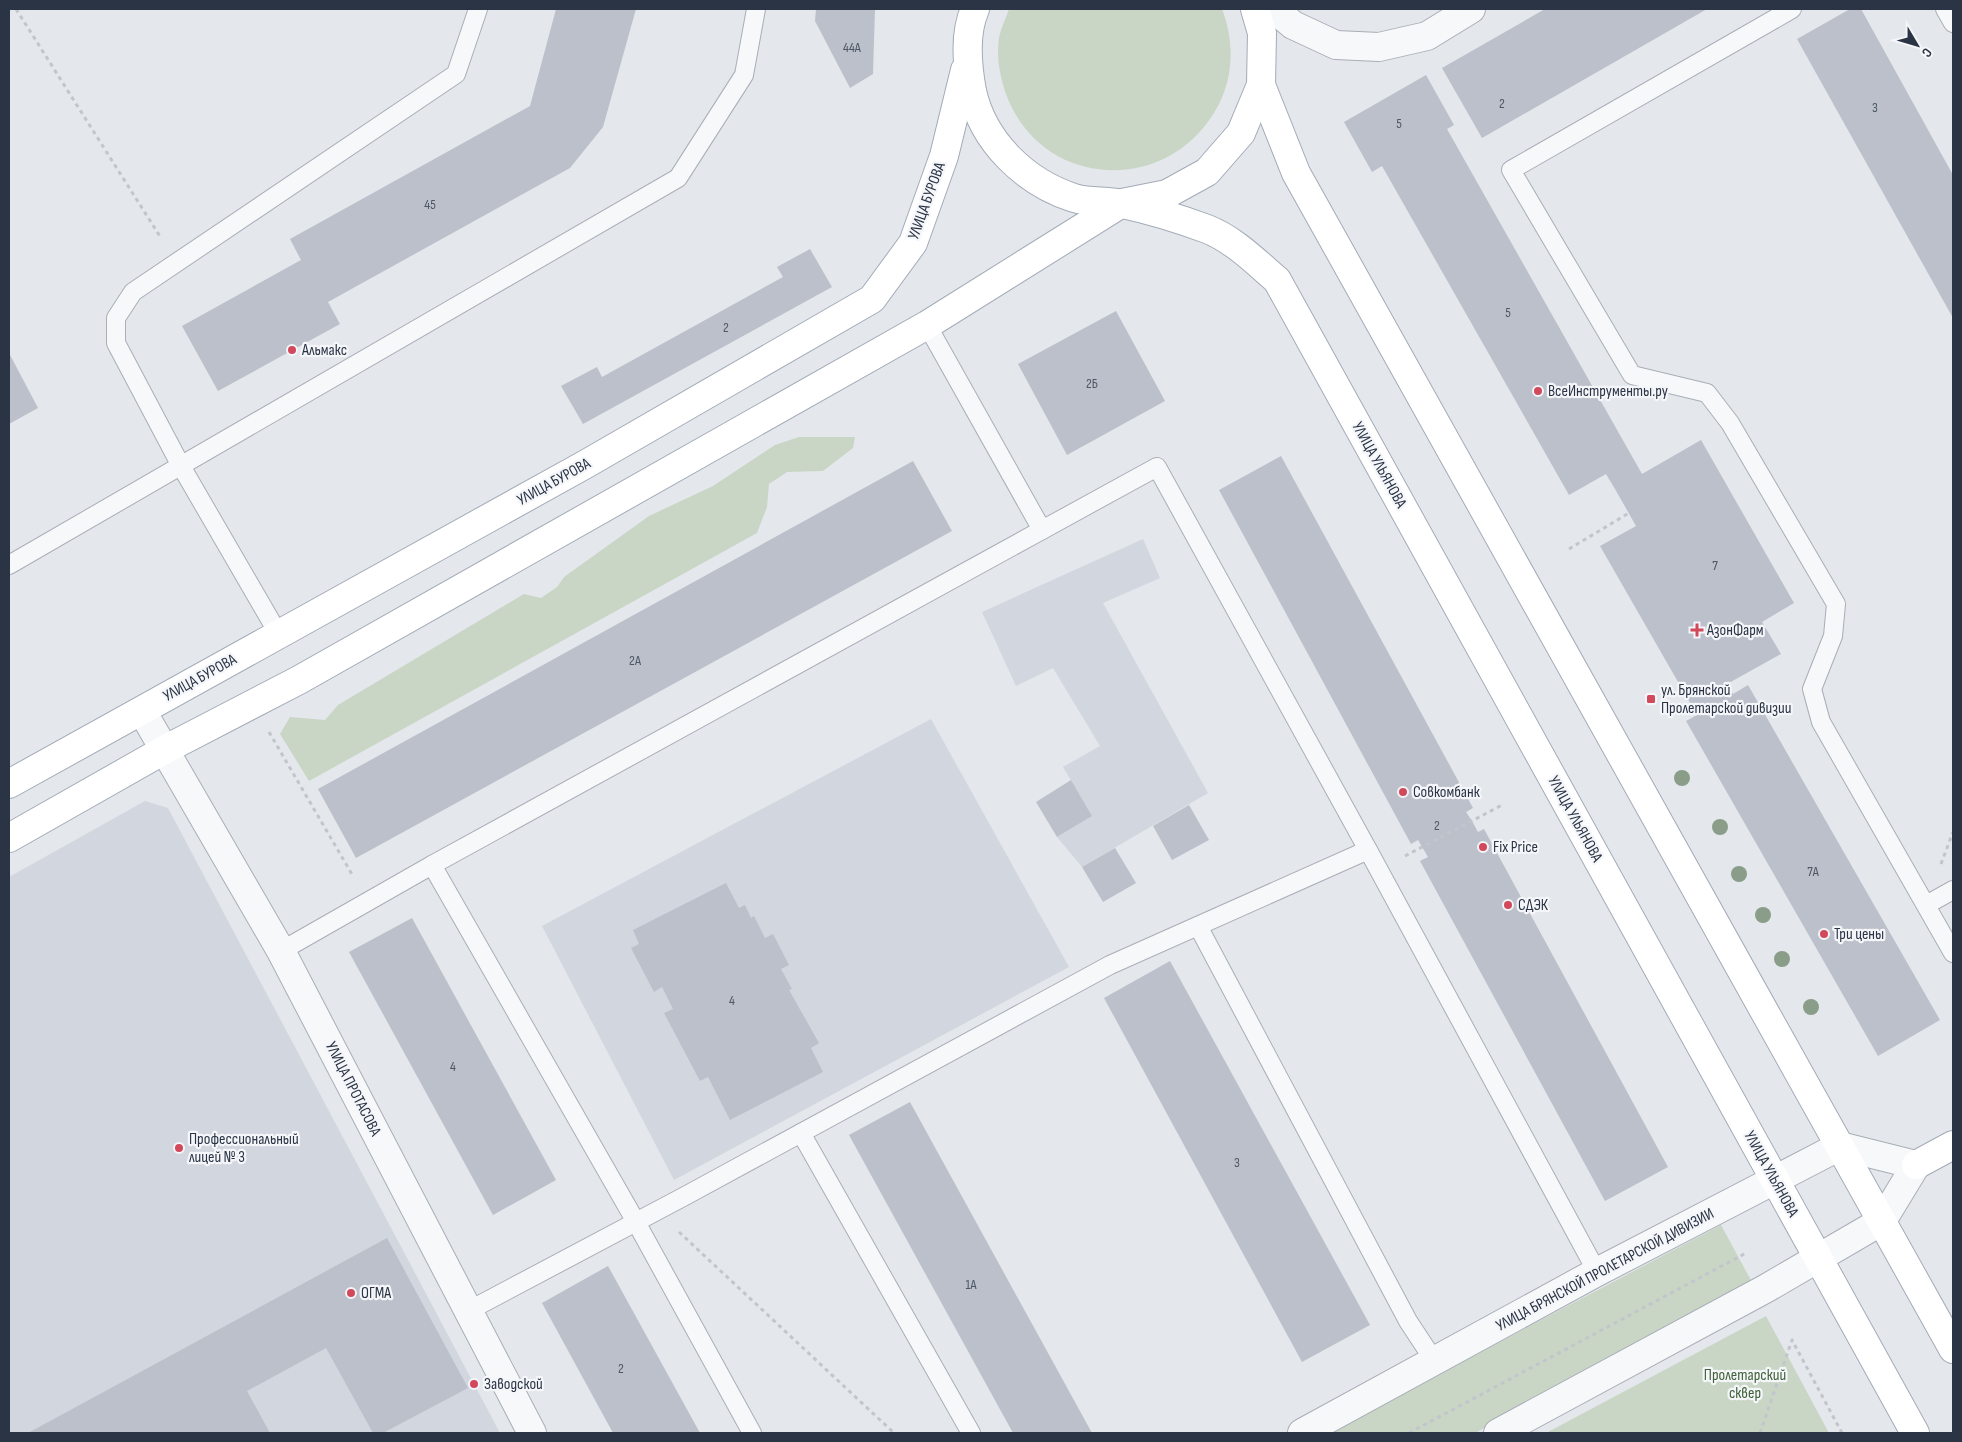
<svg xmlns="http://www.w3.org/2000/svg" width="1962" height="1442" font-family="'Sofia Sans Condensed',sans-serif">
	<rect width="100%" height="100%" fill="#e4e7ec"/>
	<!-- built -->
	<g fill="#d2d6de">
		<path d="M1143 539 1160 578 1103 603 1208 793 1082 867 1057 837 1092 816 1063 767 1100 746 1053 668 1016 686 982 612Z"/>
		<path d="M931 719 1069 967 674 1180 542 926Z"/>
		<path d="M145 801 168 808 500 1433H9V877Z"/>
	</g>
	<!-- green -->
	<g fill="#c9d6c5">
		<path d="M1009 9H1222C1234 40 1234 74 1219 104 1172 196 1042 192 1006 94 1000 77 996 56 999 38 1001 28 1006 18 1009 9Z"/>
		<path d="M799 437H855L853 448 823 471 787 472 769 484 767 507 757 533 309 781 280 734 290 717 325 720 338 705 524 594 541 598 557 587 564 577 649 516 713 486 775 445Z"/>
		<path d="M1721 1225 1753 1284 1475 1433H1327Z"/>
		<path d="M1766 1316 1829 1433H1546Z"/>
	</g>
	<!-- building -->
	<g fill="#bbc0ca">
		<path d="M556 9H636L603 127 570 168 328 302 340 324 218 391 182 326 301 260 290 239 530 106Z"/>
		<path d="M816 9H875L873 74 850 88 815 21Z"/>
		<path d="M1545 9H1707L1482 138 1442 68Z"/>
		<path d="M1850 9H1861L1953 175V318L1797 39Z"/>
		<path d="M1426 75 1454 125 1447 129 1642 474 1701 440 1794 603 1762 622 1781 654 1727 684 1733 694 1748 685 1940 1020 1878 1056 1686 721 1697 715 1600 546 1636 526 1615 489 1606 474 1569 495 1382 166 1372 172 1344 122Z"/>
		<path d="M810 249 832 287 583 424 561 386 597 367 602 377 783 277 777 267Z"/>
		<path d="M1116 311 1165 401 1067 455 1018 364Z"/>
		<path d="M9 353 38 408 9 424Z"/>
		<path d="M1281 456 1473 808 1466 812 1472 821 1478 832 1484 829 1668 1167 1605 1201 1420 861 1428 857 1418 840 1411 844 1219 490Z"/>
		<path d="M913 461 952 531 356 858 318 789Z"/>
		<path d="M1071 780 1092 816 1057 837 1036 802Z"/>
		<path d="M1189 805 1209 840 1172 860 1153 826Z"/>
		<path d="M1115 848 1136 883 1103 902 1082 867Z"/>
		<path d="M726 883 739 908 745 905 751 918 754 916 765 938 773 934 789 965 781 969 792 989 789 990 819 1043 811 1048 823 1072 730 1120 708 1077 700 1081 664 1013 673 1009 662 987 654 992 631 948 639 944 633 930Z"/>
		<path d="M412 918 556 1180 493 1215 349 952Z"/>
		<path d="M1170 961 1370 1325 1302 1362 1104 998Z"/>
		<path d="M910 1102 1092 1433H1013L849 1135Z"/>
		<path d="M387 1238 468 1388 383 1433H373L326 1348 247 1391 270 1433H28Z"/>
		<path d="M608 1266 700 1433H613L542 1303Z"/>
	</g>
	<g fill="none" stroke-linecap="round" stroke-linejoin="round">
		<defs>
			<g id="service">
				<path d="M1792 9 1511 170 1632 375 1707 393 1730 423 1836 604 1833 636 1812 689 1821 722 1953 953"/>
				<path d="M1945 9 1953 23"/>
				<path d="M927 325 1042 530 1157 467 1368 850"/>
				<path d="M9 565 678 178 744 75 756 9"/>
				<path d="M279 635 181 466 116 343V318L133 292 456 74 478 9"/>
				<path d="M432 865 1042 530"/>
				<path d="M1926 905 1953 890"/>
				<path d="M1198 926 1408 1321 1435 1362"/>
				<path d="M281 951 432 865 636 1222 752 1433"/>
				<path d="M801 1133 971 1433"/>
				<path d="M468 1311 685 1196 1110 965 1368 850 1597 1272"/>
			</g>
			<g id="minor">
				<path d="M142 711 281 951 532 1433"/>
				<path d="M1302 1433 1597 1272 1840 1146 1916 1165 1882 1221 1765 1289 1498 1433"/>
			</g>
			<path id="tertiary" d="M1274 9 1293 25 1336 45 1379 47 1427 36 1471 9"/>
			<g id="primary">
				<path d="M975 9C964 34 967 64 972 91 983 142 1025 182 1074 198 1090 203 1108 200 1123 204 1151 210 1180 219 1207 229 1233 239 1256 262 1277 280L1915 1433"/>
				<path d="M1261 85 1296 173 1953 1349"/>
				<path d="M9 784 586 464 872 299 913 243 944 156 965 70"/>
				<path d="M9 838 166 749 299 680 927 325 1122 203 1167 194 1207 172 1241 133 1261 85 1262 33 1255 9"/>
				<path d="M1916 1165 1953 1145"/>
			</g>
		</defs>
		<!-- service casing -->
		<use href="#service" stroke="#a9aeb7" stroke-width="20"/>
		<!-- minor casing -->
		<use href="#minor" stroke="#a9aeb7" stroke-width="30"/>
		<!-- tertiary casing -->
		<use href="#tertiary" stroke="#a9aeb7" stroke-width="30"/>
		<!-- primary casing -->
		<use href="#primary" stroke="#a3abb8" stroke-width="30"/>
		<!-- path -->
		<g stroke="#c2c5cb" stroke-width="3" stroke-dasharray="4 4" stroke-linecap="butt">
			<path d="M16 9 161 238"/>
			<path d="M1569 549 1629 513"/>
			<path d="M269 732 353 876"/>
			<path d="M1405 856 1504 804"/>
			<path d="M1941 864 1953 832"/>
			<path d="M679 1232 894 1433"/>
			<path d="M1409 1433 1746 1253"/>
			<path d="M1760 1433 1792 1340 1842 1433"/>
		</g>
		<!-- service -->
		<use href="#service" stroke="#f7f8fa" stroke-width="18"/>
		<!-- minor -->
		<use href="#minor" stroke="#f7f8fa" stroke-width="28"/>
		<!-- tertiary -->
		<use href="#tertiary" stroke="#f7f8fa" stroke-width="28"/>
		<!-- primary -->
		<use href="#primary" stroke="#fff" stroke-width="28"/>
	</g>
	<!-- trees -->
	<g fill="#899d89">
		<circle cx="1682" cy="778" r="8"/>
		<circle cx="1720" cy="827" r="8"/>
		<circle cx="1739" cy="874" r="8"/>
		<circle cx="1763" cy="915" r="8"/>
		<circle cx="1782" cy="959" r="8"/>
		<circle cx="1811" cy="1007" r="8"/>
	</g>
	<!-- markers -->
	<g fill="#d1495b" stroke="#f4f6f9" stroke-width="2">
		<circle cx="292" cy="350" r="5"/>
		<circle cx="1538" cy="391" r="5"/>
		<path d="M1694.5 622.5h5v5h5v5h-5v5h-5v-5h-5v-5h5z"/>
		<rect x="1646" y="694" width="10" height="10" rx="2.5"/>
		<circle cx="1403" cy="792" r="5"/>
		<circle cx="1483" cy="847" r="5"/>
		<circle cx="1508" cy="905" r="5"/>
		<circle cx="1824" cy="934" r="5"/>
		<circle cx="179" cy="1148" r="5"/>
		<circle cx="351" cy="1293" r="5"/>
		<circle cx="474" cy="1384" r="5"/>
	</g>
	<g text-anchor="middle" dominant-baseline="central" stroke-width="4.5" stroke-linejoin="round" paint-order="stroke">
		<!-- number labels -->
		<g font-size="14" fill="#4f5766">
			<text x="852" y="47">44А</text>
			<text x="1502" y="103">2</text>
			<text x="1875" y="107">3</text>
			<text x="1399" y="123">5</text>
			<text x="430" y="204">45</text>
			<text x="1508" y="312">5</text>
			<text x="726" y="327">2</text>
			<text x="1092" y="383">2Б</text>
			<text x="1715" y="565">7</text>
			<text x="635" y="660">2А</text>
			<text x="1437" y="825">2</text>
			<text x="1813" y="871">7А</text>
			<text x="732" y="1000">4</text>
			<text x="453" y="1066">4</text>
			<text x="1237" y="1162">3</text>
			<text x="971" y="1284">1А</text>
			<text x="621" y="1368">2</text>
		</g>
		<!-- street labels -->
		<g font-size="16" fill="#2b3445" stroke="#f4f6f9">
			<text transform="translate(927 201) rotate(-70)">УЛИЦА БУРОВА</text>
			<text transform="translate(1379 465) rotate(61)">УЛИЦА УЛЬЯНОВА</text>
			<text transform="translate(554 482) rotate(-29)">УЛИЦА БУРОВА</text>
			<text transform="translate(200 678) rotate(-29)">УЛИЦА БУРОВА</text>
			<text transform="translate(1575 819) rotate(61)">УЛИЦА УЛЬЯНОВА</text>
			<text transform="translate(353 1089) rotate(63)">УЛИЦА ПРОТАСОВА</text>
			<text transform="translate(1771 1174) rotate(61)">УЛИЦА УЛЬЯНОВА</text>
			<text transform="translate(1605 1270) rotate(-28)">УЛИЦА БРЯНСКОЙ ПРОЛЕТАРСКОЙ ДИВИЗИИ</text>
		</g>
		<!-- poi labels -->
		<g font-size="16" fill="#2b3445" stroke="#f4f6f9" text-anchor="start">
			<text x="302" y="350">Альмакс</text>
			<text x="1548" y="391">ВсеИнструменты.ру</text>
			<text x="1707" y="630">АзонФарм</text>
			<text x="1661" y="690">ул. Брянской<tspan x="1661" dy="18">Пролетарской дивизии</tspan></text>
			<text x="1413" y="792">Совкомбанк</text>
			<text x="1493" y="847">Fix Price</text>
			<text x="1518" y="905">СДЭК</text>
			<text x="1834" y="934">Три цены</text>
			<text x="189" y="1139">Профессиональный<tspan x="189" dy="18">лицей № 3</tspan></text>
			<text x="361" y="1293">ОГМА</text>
			<text x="484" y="1384">Заводской</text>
		</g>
		<!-- park labels -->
		<g font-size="16" fill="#3f6138" stroke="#f4f6f9">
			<text x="1745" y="1375">Пролетарский<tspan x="1745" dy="18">сквер</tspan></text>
		</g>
	</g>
	<!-- border -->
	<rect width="1962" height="1442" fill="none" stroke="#2b3445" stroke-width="20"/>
	<!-- north arrow -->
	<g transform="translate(1917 45) rotate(128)" stroke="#f4f6f9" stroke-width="4" paint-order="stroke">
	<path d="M0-4L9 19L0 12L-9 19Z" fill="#2b3445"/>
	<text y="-8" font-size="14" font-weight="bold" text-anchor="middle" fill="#2b3445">С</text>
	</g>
</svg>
